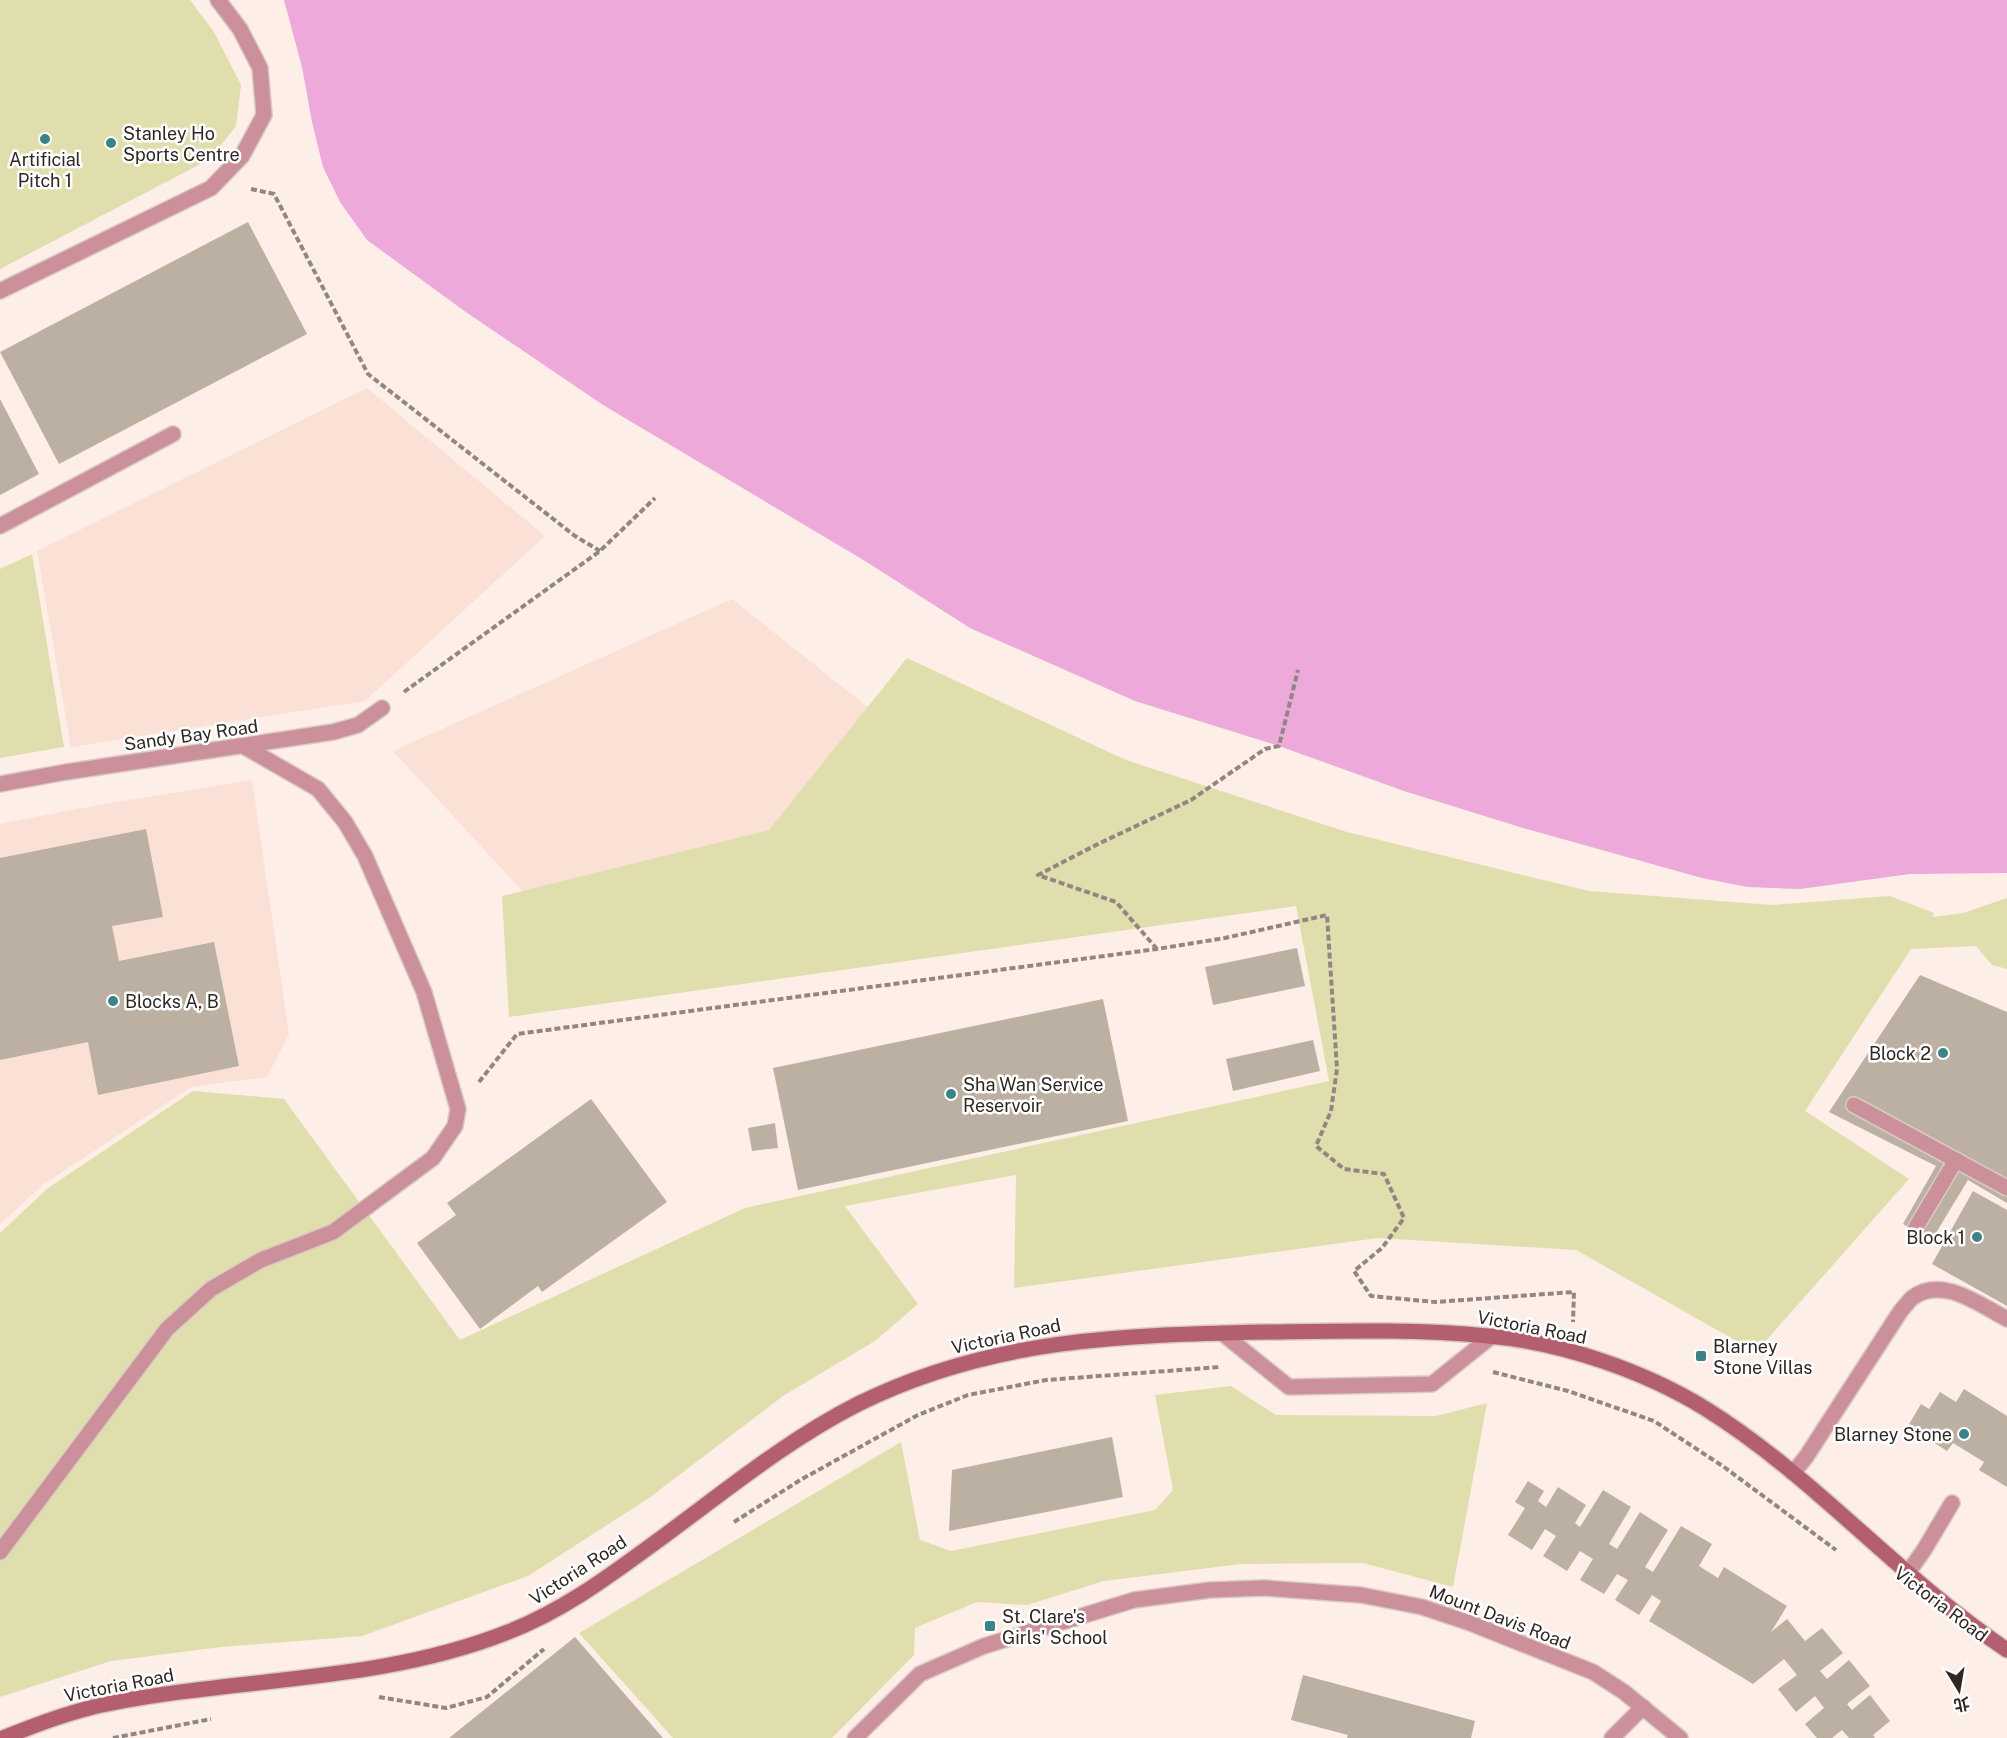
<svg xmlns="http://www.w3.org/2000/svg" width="2007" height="1738" font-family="'Public Sans','Noto Sans TC',sans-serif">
	<rect width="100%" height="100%" fill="#feeee8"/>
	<!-- built -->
	<g fill="#fbe0d6">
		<path d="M367 388 545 536 365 701 71 747 37 551Z"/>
		<path d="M732 599 928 755 564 936 393 751Z"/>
		<path d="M252 780 289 1034 267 1077 191 1087 44 1184 0 1224V824L98 805Z"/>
	</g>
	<!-- green -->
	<g fill="#e1dead">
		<path d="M0 0H190L214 32 241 85 236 126 210 159 0 269Z"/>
		<path d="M32 554 64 747 0 758V569Z"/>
		<path d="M907 658 1126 760 1347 832 1589 891 1772 905 1890 896 1934 913 1932 917 1963 913 2007 898V969L1992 965 1976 946 1911 949 1805 1111 1909 1179 1756 1352 1576 1250 1378 1238 1014 1288 1016 1175 845 1206 918 1304 875 1341 783 1396 649 1498 528 1576 362 1636 221 1647 111 1661 0 1697V1233L48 1188 193 1091 284 1099 460 1340 745 1208 1329 1081 1296 906 509 1017 502 896 769 830Z"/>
		<path d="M1231 1386 1276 1415 1436 1416 1487 1403 1453 1587 1363 1563 1241 1564 1104 1581 1027 1605 977 1602 915 1628 914 1655 832 1738H673L579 1633 901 1442 920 1540 951 1551 1155 1510 1173 1490 1155 1395Z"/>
	</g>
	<!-- water -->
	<path fill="#eca9da" d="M284 0H2007V873L1910 874 1800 889 1747 887 1702 878 1523 828 1404 791 1279 746 1135 701 970 628 865 561 603 405 463 310 367 240 340 202 323 167 312 122 302 67Z"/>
	<!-- building -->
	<g fill="#bbb0a2">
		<path d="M248 222 307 334 59 464 0 352Z"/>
		<path d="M0 399 39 474 0 495Z"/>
		<path d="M146 829 163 917 112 926 119 961 214 942 239 1066 98 1095 88 1042 0 1060V858Z"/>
		<path d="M1297 948 1305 986 1213 1005 1205 967Z"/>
		<path d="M1920 975 2007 1012V1203L1968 1180 1931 1241 1903 1224 1936 1166 1829 1112Z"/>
		<path d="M1103 999 1128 1121 798 1190 773 1068Z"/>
		<path d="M1313 1040 1320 1071 1233 1091 1226 1059Z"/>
		<path d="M591 1099 667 1202 542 1292 538 1286 480 1329 417 1243 456 1215 447 1203Z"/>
		<path d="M775 1123 778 1148 752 1151 748 1128Z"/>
		<path d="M1973 1191 2007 1210V1306L1932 1264Z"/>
		<path d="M1964 1389 2007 1416V1487L1979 1470 1984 1462 1953 1443 1947 1451 1908 1426 1921 1404 1929 1409 1940 1392 1956 1402Z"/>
		<path d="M1112 1437 1123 1497 949 1531 952 1470Z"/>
		<path d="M1528 1481 1544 1491 1538 1501 1546 1507 1558 1487 1586 1505 1575 1523 1580 1527 1603 1490 1631 1507 1609 1544 1617 1549 1640 1512 1668 1530 1645 1567 1653 1572 1681 1526 1712 1544 1699 1566 1718 1578 1724 1567 1787 1606 1771 1632 1787 1619 1805 1641 1822 1628 1843 1653 1820 1671 1827 1679 1849 1660 1870 1686 1847 1704 1852 1710 1870 1695 1890 1721 1873 1735 1875 1738H1849L1842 1730 1832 1738H1817L1805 1724 1824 1708 1815 1696 1796 1712 1778 1689 1797 1675 1784 1659 1753 1684 1649 1621 1661 1601 1652 1595 1639 1615 1615 1600 1628 1580 1617 1574 1604 1594 1580 1580 1593 1559 1580 1551 1567 1571 1543 1556 1556 1536 1545 1529 1532 1550 1508 1535 1525 1508 1515 1502Z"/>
		<path d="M575 1637 663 1738H449Z"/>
		<path d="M1303 1675 1475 1721 1471 1738H1347L1348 1735 1291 1720Z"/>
	</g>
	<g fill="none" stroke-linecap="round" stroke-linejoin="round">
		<defs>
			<g id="service">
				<path d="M0 291 211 188 242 156 264 115 260 68 240 29 218 0"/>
				<path d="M0 526 173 434"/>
				<path d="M1854 1105 2007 1188"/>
				<path d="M1916 1227 1956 1160"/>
				<path d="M1793 1473 1806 1457 1900 1312C1904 1307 1908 1302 1912 1298 1942 1275 1980 1305 2007 1319"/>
				<path d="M0 1552 167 1329 211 1289 261 1260 333 1232 433 1158 455 1126 458 1109 424 992 365 856 345 822 318 789 245 747"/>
				<path d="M1907 1574 1924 1550 1952 1503"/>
				<path d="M1612 1738 1643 1707"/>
			</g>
			<g id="minor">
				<path d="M0 784 66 772 333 732 358 725 382 708"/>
				<path d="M1222 1333 1289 1387 1432 1384 1492 1336"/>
			</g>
			<path id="tertiary" d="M855 1738 920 1674 984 1646 1134 1600 1210 1590 1264 1588 1361 1595 1422 1607 1470 1623 1593 1672 1624 1692 1680 1738"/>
			<path id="secondary" d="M3 1738C37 1724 71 1711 107 1704 240 1677 380 1683 508 1632 560 1612 604 1580 649 1547 717 1498 783 1442 858 1404 991 1338 1123 1335 1267 1332 1340 1331 1415 1329 1488 1336 1560 1342 1645 1371 1706 1409 1815 1477 1899 1578 2007 1650"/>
		</defs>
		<!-- service casing -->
		<use href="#service" stroke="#d9cac5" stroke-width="18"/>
		<!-- minor casing -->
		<use href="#minor" stroke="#d9cac5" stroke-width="18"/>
		<!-- tertiary casing -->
		<use href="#tertiary" stroke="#d9cac5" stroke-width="18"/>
		<!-- secondary casing -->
		<use href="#secondary" stroke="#d9cac5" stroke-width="18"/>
		<!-- path -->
		<g stroke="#928682" stroke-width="4" stroke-dasharray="6 3" stroke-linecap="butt">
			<path d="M251 189 274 194 368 374 575 536 600 551"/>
			<path d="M404 692 600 551 655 498"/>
			<path d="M1157 949 1116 902 1038 875 1098 844 1191 800 1265 749 1279 746 1298 670"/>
			<path d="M479 1082 517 1034 1157 949 1225 938 1327 915 1337 1069 1331 1111 1316 1146 1344 1169 1384 1174 1404 1218 1382 1248 1354 1271 1371 1296 1435 1302 1574 1292 1573 1322"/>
			<path d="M1493 1372 1568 1391 1654 1421 1724 1467 1836 1550"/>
			<path d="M734 1522 802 1479 918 1415 968 1395 1046 1380 1220 1367"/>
			<path d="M379 1697 446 1708 487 1697 544 1649"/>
			<path d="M113 1738 211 1719"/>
		</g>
		<!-- service -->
		<use href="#service" stroke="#cb909a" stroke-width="15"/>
		<!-- minor -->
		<use href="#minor" stroke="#cb909a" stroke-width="15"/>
		<!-- tertiary -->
		<use href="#tertiary" stroke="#cb909a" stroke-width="15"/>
		<!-- secondary -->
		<use href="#secondary" stroke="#b35f70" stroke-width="15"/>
	</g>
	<!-- markers -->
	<g fill="#3b8387" stroke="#fff" stroke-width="2">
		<circle cx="45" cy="139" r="6"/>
		<circle cx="111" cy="143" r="6"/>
		<circle cx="113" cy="1001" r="6"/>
		<circle cx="1943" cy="1053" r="6"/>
		<circle cx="951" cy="1094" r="6"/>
		<circle cx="1977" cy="1237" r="6"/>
		<rect x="1695" y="1350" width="12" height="12" rx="3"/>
		<circle cx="1964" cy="1434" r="6"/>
		<rect x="984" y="1620" width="12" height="12" rx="3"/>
	</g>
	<g text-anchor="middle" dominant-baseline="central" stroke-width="5" stroke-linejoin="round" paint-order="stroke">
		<!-- poi labels -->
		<g font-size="18" fill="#2e2724" stroke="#fff" text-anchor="start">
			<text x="123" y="133">Stanley Ho<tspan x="123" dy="21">Sports Centre</tspan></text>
			<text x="45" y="159" text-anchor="middle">Artificial<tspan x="45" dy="21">Pitch 1</tspan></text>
			<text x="125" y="1001">Blocks A, B</text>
			<text x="1931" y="1053" text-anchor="end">Block 2</text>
			<text x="963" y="1084">Sha Wan Service<tspan x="963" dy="21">Reservoir</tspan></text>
			<text x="1965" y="1237" text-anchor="end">Block 1</text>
			<text x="1713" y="1346">Blarney<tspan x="1713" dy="21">Stone Villas</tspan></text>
			<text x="1952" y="1434" text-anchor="end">Blarney Stone</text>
			<text x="1002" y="1616">St. Clare's<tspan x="1002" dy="21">Girls' School</tspan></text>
		</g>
		<!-- street labels -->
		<g font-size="18" fill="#2e2724" stroke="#fff">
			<text transform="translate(191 735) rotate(-8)">Sandy Bay Road</text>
			<text transform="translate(1532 1327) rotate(11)">Victoria Road</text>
			<text transform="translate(1006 1336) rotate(-12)">Victoria Road</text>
			<text transform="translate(578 1570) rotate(-33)">Victoria Road</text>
			<text transform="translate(1941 1604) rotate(37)">Victoria Road</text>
			<text transform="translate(1500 1617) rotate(21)">Mount Davis Road</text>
			<text transform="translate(119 1685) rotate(-11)">Victoria Road</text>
		</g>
	</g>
	<!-- north arrow -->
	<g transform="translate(1959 1690) rotate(169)" stroke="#ffffff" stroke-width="4.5" paint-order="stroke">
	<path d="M0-4.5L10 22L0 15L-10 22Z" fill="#2e2724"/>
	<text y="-9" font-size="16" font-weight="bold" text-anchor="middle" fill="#2e2724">北</text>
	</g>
</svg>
